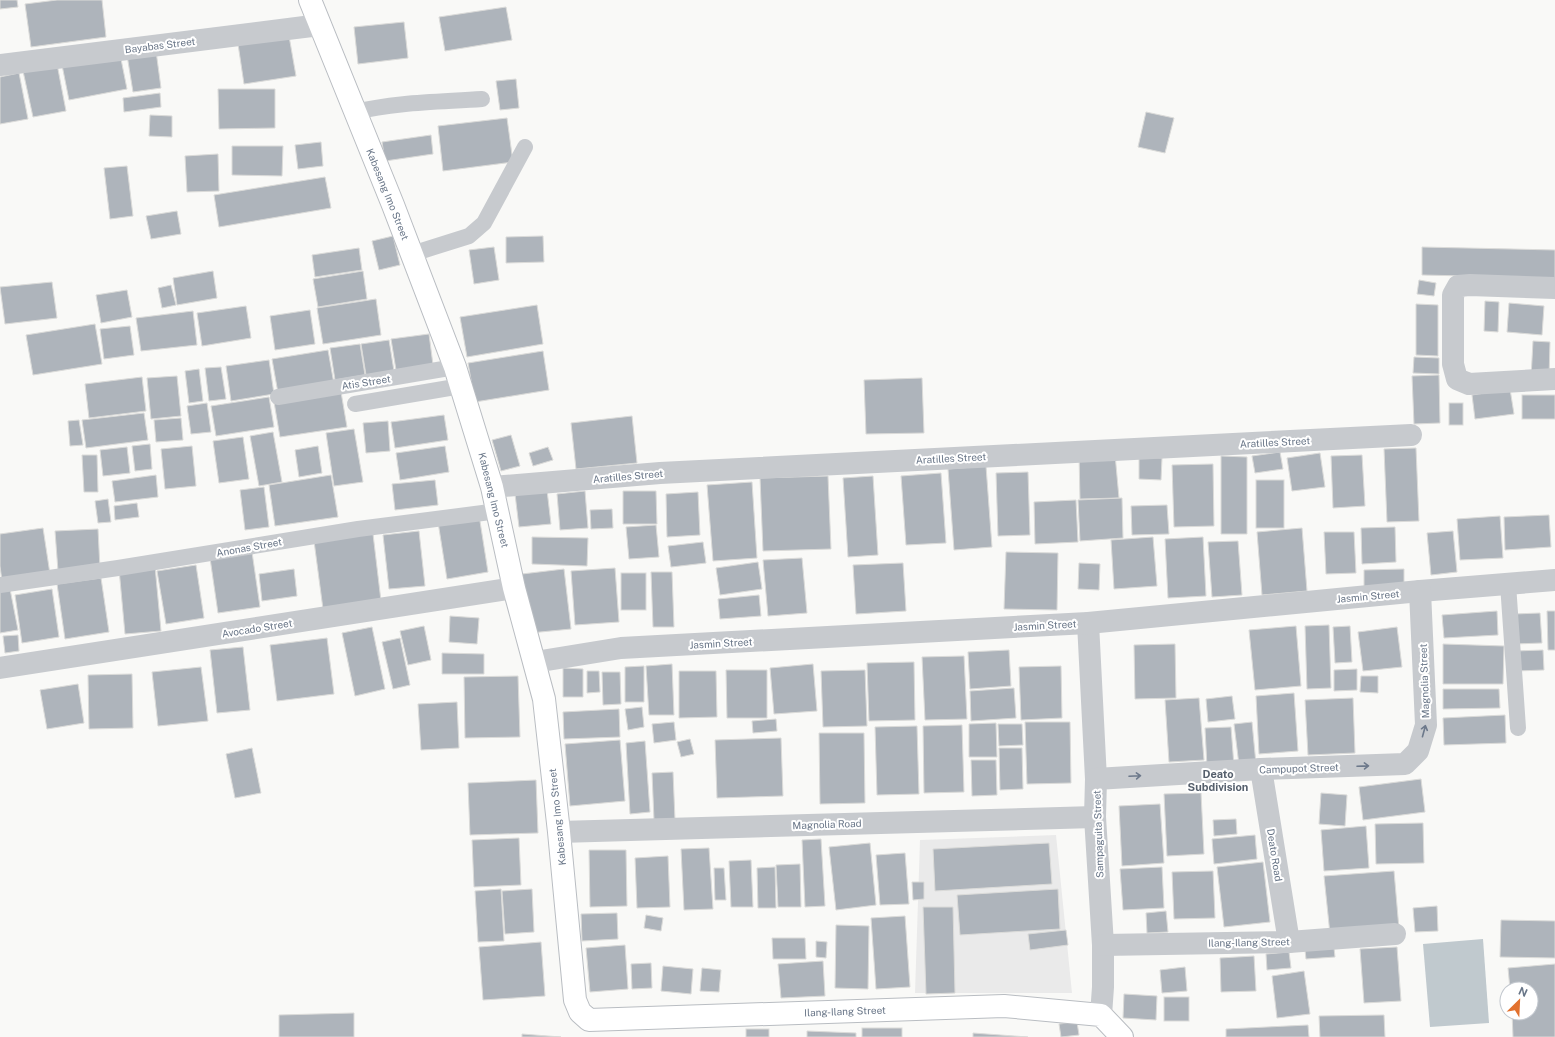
<svg xmlns="http://www.w3.org/2000/svg" width="1555" height="1037" font-family="'Public Sans',sans-serif">
	<rect width="100%" height="100%" fill="#f9f9f7"/>
	<!-- built -->
	<path fill="#eaeaea" d="M1056 835 1072 993H915L920 840Z"/>
	<!-- water -->
	<path fill="#c0c9ce" d="M1483 939 1489 1023 1430 1027 1423 944Z"/>
	<!-- building -->
	<g fill="#aeb4bb" stroke="#dbdbd9">
		<path d="M0 0H17L18 7 0 9Z"/>
		<path d="M57 0H102L106 37 31 47 25 4Z"/>
		<path d="M506 7 512 40 445 51 439 17Z"/>
		<path d="M404 22 408 58 358 64 354 27Z"/>
		<path d="M289 36 296 76 244 84 238 44Z"/>
		<path d="M156 51 161 88 133 92 127 55Z"/>
		<path d="M120 54 127 89 69 100 62 65Z"/>
		<path d="M57 64 66 111 33 117 23 71Z"/>
		<path d="M19 73 28 119 0 124V77Z"/>
		<path d="M516 79 519 108 500 110 496 81Z"/>
		<path d="M218 89H275V128L219 129Z"/>
		<path d="M160 93 161 107 124 112 123 98Z"/>
		<path d="M1146 112 1174 118 1165 153 1138 147Z"/>
		<path d="M150 115 172 116V137L149 136Z"/>
		<path d="M507 118 513 162 443 171 438 126Z"/>
		<path d="M431 135 433 154 385 161 382 142Z"/>
		<path d="M321 142 323 166 298 169 295 145Z"/>
		<path d="M232 146H283L282 176 232 175Z"/>
		<path d="M218 154 219 191 187 192 185 156Z"/>
		<path d="M127 166 133 216 110 219 104 168Z"/>
		<path d="M325 177 331 208 219 227 214 195Z"/>
		<path d="M177 211 181 234 151 239 146 216Z"/>
		<path d="M393 236 400 265 379 270 372 241Z"/>
		<path d="M543 236 544 262 506 263V237Z"/>
		<path d="M494 247 499 280 474 284 469 250Z"/>
		<path d="M1422 247 1555 250V278L1422 275Z"/>
		<path d="M359 248 362 270 315 277 312 255Z"/>
		<path d="M213 271 217 298 177 305 173 278Z"/>
		<path d="M363 271 367 299 318 307 313 279Z"/>
		<path d="M1419 280 1436 283 1434 296 1417 294Z"/>
		<path d="M52 282 57 318 5 324 0 287Z"/>
		<path d="M171 285 176 305 162 308 158 288Z"/>
		<path d="M127 290 132 317 101 323 96 295Z"/>
		<path d="M376 299 381 335 323 344 317 308Z"/>
		<path d="M1485 301 1499 302 1498 332 1484 331Z"/>
		<path d="M1509 303 1544 306 1542 335 1507 332Z"/>
		<path d="M1416 304 1438 305V356L1416 355Z"/>
		<path d="M537 305 543 344 467 357 460 317Z"/>
		<path d="M246 306 251 338 202 346 197 313Z"/>
		<path d="M310 310 315 344 275 350 270 316Z"/>
		<path d="M193 311 197 345 141 351 136 318Z"/>
		<path d="M95 324 102 364 33 375 26 335Z"/>
		<path d="M130 326 134 355 104 359 100 329Z"/>
		<path d="M429 334 433 365 396 370 391 339Z"/>
		<path d="M389 340 394 371 366 375 361 344Z"/>
		<path d="M1533 341 1550 342 1549 378H1531Z"/>
		<path d="M360 344 365 375 335 380 330 348Z"/>
		<path d="M328 350 334 384 278 393 272 359Z"/>
		<path d="M543 351 549 390 475 402 468 363Z"/>
		<path d="M1414 357 1439 358V374L1413 373Z"/>
		<path d="M269 360 274 394 231 401 226 366Z"/>
		<path d="M221 367 226 399 209 401 205 368Z"/>
		<path d="M199 369 203 401 189 403 185 371Z"/>
		<path d="M1439 375 1440 423 1414 424 1412 376Z"/>
		<path d="M177 376 181 416 151 419 147 378Z"/>
		<path d="M142 377 146 411 89 418 85 384Z"/>
		<path d="M922 378 924 433 866 434 864 380Z"/>
		<path d="M1510 389 1514 414 1475 419 1472 395Z"/>
		<path d="M341 392 347 427 280 437 274 402Z"/>
		<rect x="1522" y="395" width="33" height="24"/>
		<path d="M269 397 274 427 216 436 211 406Z"/>
		<path d="M207 403 211 432 191 434 187 406Z"/>
		<rect x="1449" y="403" width="14" height="22"/>
		<path d="M144 413 148 440 86 448 82 420Z"/>
		<path d="M444 415 448 440 395 448 391 422Z"/>
		<path d="M632 416 637 463 576 469 571 423Z"/>
		<path d="M181 418 183 440 156 442 154 420Z"/>
		<path d="M79 420 83 445 70 446 68 421Z"/>
		<path d="M388 421 390 451 366 453 363 423Z"/>
		<path d="M354 429 363 482 334 486 326 433Z"/>
		<path d="M273 432 282 482 259 486 250 436Z"/>
		<path d="M511 435 520 466 501 471 492 440Z"/>
		<path d="M243 437 249 479 219 483 213 441Z"/>
		<path d="M150 444 152 469 135 471 132 446Z"/>
		<path d="M192 446 196 486 165 489 161 449Z"/>
		<path d="M318 446 322 473 299 477 295 450Z"/>
		<path d="M445 446 449 472 400 480 396 453Z"/>
		<path d="M127 447 130 473 103 476 100 450Z"/>
		<path d="M548 447 553 460 533 466 529 453Z"/>
		<path d="M1416 448 1419 521 1387 522 1384 449Z"/>
		<path d="M1280 452 1283 469 1255 473 1252 456Z"/>
		<path d="M1320 453 1325 487 1292 491 1287 458Z"/>
		<path d="M1079 454H1115L1119 498 1080 499Z"/>
		<path d="M82 455H97L98 492H84Z"/>
		<path d="M1362 455 1365 506 1333 508 1331 456Z"/>
		<path d="M1221 456 1247 457V534H1221Z"/>
		<path d="M1139 457 1162 458 1161 480 1139 479Z"/>
		<path d="M1213 464 1214 526 1174 527 1172 465Z"/>
		<path d="M986 466 992 547 954 550 948 469Z"/>
		<path d="M1028 472 1030 535 998 536 996 473Z"/>
		<path d="M941 473 946 543 906 545 901 476Z"/>
		<path d="M156 475 158 497 115 502 112 481Z"/>
		<path d="M331 475 338 517 275 526 269 485Z"/>
		<path d="M828 476 831 549 763 551 760 478Z"/>
		<path d="M873 476 878 555 848 557 843 478Z"/>
		<path d="M435 480 438 505 395 510 392 484Z"/>
		<rect x="1256" y="480" width="28" height="48"/>
		<path d="M752 482 757 558 713 561 707 485Z"/>
		<path d="M264 487 269 527 245 530 240 490Z"/>
		<path d="M547 490 551 524 519 527 515 494Z"/>
		<path d="M585 491 588 528 560 530 557 494Z"/>
		<path d="M623 491H656L657 524H623Z"/>
		<path d="M698 492 700 535 667 537 666 494Z"/>
		<path d="M1122 498 1123 538 1080 541 1078 500Z"/>
		<path d="M108 499 111 522 98 523 95 501Z"/>
		<path d="M1076 500 1078 542 1035 544 1034 502Z"/>
		<path d="M137 503 139 517 115 520 114 506Z"/>
		<path d="M1167 505 1169 534 1132 535 1131 506Z"/>
		<path d="M612 509 613 528 591 529 590 510Z"/>
		<path d="M479 515 488 572 447 579 438 522Z"/>
		<path d="M1549 515 1551 547 1505 550 1504 517Z"/>
		<path d="M1500 516 1503 558 1460 560 1457 519Z"/>
		<path d="M656 525 659 557 629 559 626 527Z"/>
		<path d="M1395 527 1396 562 1362 564 1361 528Z"/>
		<path d="M43 528 50 574 2 581 0 566V534Z"/>
		<path d="M1302 528 1307 591 1262 595 1257 532Z"/>
		<path d="M98 529 100 569 58 571 55 531Z"/>
		<path d="M419 531 425 586 389 589 383 535Z"/>
		<path d="M1453 531 1457 572 1431 575 1427 533Z"/>
		<path d="M1324 532H1354L1356 573 1326 574Z"/>
		<path d="M373 534 381 601 323 609 314 541Z"/>
		<path d="M532 537 588 538 587 566 532 564Z"/>
		<path d="M1153 537 1157 586 1114 589 1111 540Z"/>
		<path d="M1203 537 1206 596 1168 598 1165 539Z"/>
		<path d="M1238 541 1242 595 1212 597 1208 542Z"/>
		<path d="M703 542 706 563 671 567 668 546Z"/>
		<path d="M252 552 260 607 218 613 210 558Z"/>
		<path d="M1006 552 1058 553 1057 610 1004 609Z"/>
		<path d="M802 558 807 613 768 616 763 560Z"/>
		<path d="M758 562 762 589 720 595 716 568Z"/>
		<path d="M903 563 906 611 856 614 853 565Z"/>
		<path d="M1079 563 1100 564 1099 590 1078 589Z"/>
		<path d="M196 565 204 618 166 624 157 571Z"/>
		<path d="M155 566 161 631 125 634 119 569Z"/>
		<path d="M615 568 619 622 575 625 571 571Z"/>
		<path d="M294 569 297 596 262 601 259 574Z"/>
		<path d="M564 569 571 629 530 633 522 574Z"/>
		<path d="M1404 569V587L1364 588V570Z"/>
		<path d="M651 572H672L674 627H653Z"/>
		<rect x="621" y="573" width="25" height="37"/>
		<path d="M101 578 109 632 65 639 57 584Z"/>
		<path d="M10 589 18 630 0 633V591Z"/>
		<path d="M52 589 59 637 22 643 15 595Z"/>
		<path d="M759 595 761 616 720 619 718 599Z"/>
		<path d="M1497 611 1498 635 1444 638 1442 615Z"/>
		<path d="M1547 611H1555V650H1548Z"/>
		<path d="M1540 613 1542 643 1515 644 1514 614Z"/>
		<path d="M450 616 479 618 477 644 449 642Z"/>
		<path d="M1329 625 1331 688 1307 689 1305 626Z"/>
		<path d="M424 626 431 660 408 665 400 631Z"/>
		<path d="M1296 626 1301 686 1255 690 1249 630Z"/>
		<path d="M1350 626 1352 662 1335 663 1333 627Z"/>
		<path d="M372 627 385 689 355 696 342 633Z"/>
		<path d="M1397 627 1402 667 1363 671 1358 632Z"/>
		<path d="M18 635 19 651 5 653 3 636Z"/>
		<path d="M327 638 334 694 277 701 270 645Z"/>
		<path d="M400 638 410 685 393 689 382 642Z"/>
		<path d="M1175 644 1176 698 1135 699 1134 645Z"/>
		<path d="M1443 644 1504 646 1503 684H1443Z"/>
		<path d="M243 647 250 710 217 713 210 650Z"/>
		<path d="M1009 650 1011 686 970 689 968 652Z"/>
		<path d="M1543 650 1544 670 1516 671 1515 651Z"/>
		<path d="M442 653 484 654V674H442Z"/>
		<path d="M964 656 967 719 925 720 922 657Z"/>
		<path d="M914 662 915 720 869 721 867 663Z"/>
		<path d="M672 664 674 715H649L646 666Z"/>
		<path d="M813 664 817 711 774 714 770 668Z"/>
		<path d="M644 666V702H625V667Z"/>
		<path d="M1061 666 1062 718 1021 720 1019 667Z"/>
		<path d="M201 667 208 721 158 726 152 672Z"/>
		<path d="M563 668 583 669V697H563Z"/>
		<path d="M1357 669V690L1334 691V670Z"/>
		<path d="M726 670H767V718H727Z"/>
		<path d="M865 670 867 726 823 727 821 671Z"/>
		<path d="M587 671H599L600 692 587 693Z"/>
		<path d="M679 671H716L717 717 679 718Z"/>
		<path d="M602 672H620L621 704 603 705Z"/>
		<path d="M132 674 133 728 89 729 88 675Z"/>
		<path d="M518 676 520 737 465 738 464 677Z"/>
		<path d="M1361 676H1378V693L1360 692Z"/>
		<path d="M78 684 84 723 47 729 40 690Z"/>
		<path d="M1014 688 1016 718 971 721 970 691Z"/>
		<path d="M1443 689H1499L1500 708 1443 709Z"/>
		<path d="M1294 693 1298 751 1259 754 1256 696Z"/>
		<path d="M1232 696 1235 719 1208 722 1206 699Z"/>
		<path d="M1199 698 1204 760 1169 762 1165 700Z"/>
		<path d="M1353 698 1355 753 1308 755 1305 700Z"/>
		<path d="M457 702 459 748 421 750 418 704Z"/>
		<path d="M642 707 644 727 628 730 625 709Z"/>
		<path d="M619 709 620 737 564 739 563 712Z"/>
		<path d="M1505 715 1506 743 1444 745 1443 718Z"/>
		<path d="M776 719 777 731 753 733 752 721Z"/>
		<path d="M674 722 676 740 654 743 652 724Z"/>
		<path d="M1025 722H1070L1071 783 1027 784Z"/>
		<path d="M1252 722 1256 764 1239 765 1234 724Z"/>
		<path d="M996 723 997 757H969V724Z"/>
		<path d="M998 724H1022L1023 745 999 746Z"/>
		<path d="M962 725 964 792 924 793 923 726Z"/>
		<path d="M917 726 919 794 877 795 875 727Z"/>
		<path d="M1231 727 1234 766 1207 767 1205 728Z"/>
		<path d="M819 733H864L865 803 820 804Z"/>
		<path d="M781 738 783 796 717 798 715 740Z"/>
		<path d="M690 739 694 754 681 757 677 742Z"/>
		<path d="M620 740 625 801 570 806 565 744Z"/>
		<path d="M645 741 650 812 630 814 626 743Z"/>
		<path d="M252 748 261 793 235 798 226 754Z"/>
		<path d="M999 748H1022L1023 789 1000 790Z"/>
		<path d="M971 760H996L997 795 972 796Z"/>
		<path d="M673 772 675 820H654L652 773Z"/>
		<path d="M1421 779 1425 812 1363 820 1359 787Z"/>
		<path d="M536 780 538 833 470 835 468 783Z"/>
		<path d="M1201 793 1204 854 1167 856 1164 794Z"/>
		<path d="M1321 793 1347 795 1345 826 1319 824Z"/>
		<path d="M1160 804 1164 863 1122 866 1119 806Z"/>
		<path d="M1236 819 1237 834 1214 836 1213 820Z"/>
		<path d="M1423 823 1424 863 1376 864 1375 824Z"/>
		<path d="M1366 826 1369 868 1324 871 1321 830Z"/>
		<path d="M1255 835 1257 859 1214 864 1212 839Z"/>
		<path d="M519 838 521 885 474 887 472 840Z"/>
		<path d="M821 839 825 906 805 907 802 840Z"/>
		<path d="M870 843 876 905 836 910 829 847Z"/>
		<path d="M1049 843 1052 884 935 891 933 849Z"/>
		<path d="M709 848 713 909 684 910 681 849Z"/>
		<path d="M589 850H626L627 906 590 907Z"/>
		<path d="M905 853 909 904 880 905 876 855Z"/>
		<path d="M668 856 670 907 637 908 635 858Z"/>
		<path d="M751 860 753 907H731L729 861Z"/>
		<path d="M1263 862 1270 922 1224 927 1217 867Z"/>
		<path d="M800 864 801 907H778L776 865Z"/>
		<path d="M775 867 776 908H758L757 868Z"/>
		<path d="M1162 867 1164 908 1123 910 1120 869Z"/>
		<path d="M714 868H724L726 900H715Z"/>
		<path d="M1213 871 1215 918 1174 919 1172 872Z"/>
		<path d="M1394 871 1399 929 1330 934 1324 876Z"/>
		<path d="M912 882H924V899L913 900Z"/>
		<path d="M501 889 504 941 478 942 475 891Z"/>
		<path d="M532 889 534 932 505 934 502 891Z"/>
		<path d="M1058 889 1060 929 960 935 957 895Z"/>
		<path d="M1437 906 1438 931 1415 932 1413 908Z"/>
		<path d="M923 907H953L955 993 926 994Z"/>
		<path d="M1166 911 1168 932 1147 933 1146 913Z"/>
		<path d="M617 913 618 939 582 941 581 914Z"/>
		<path d="M646 915 663 918 661 931 644 928Z"/>
		<path d="M905 916 910 987 876 989 871 918Z"/>
		<path d="M1501 920 1555 921V958L1500 957Z"/>
		<path d="M836 925 869 926 868 989 835 988Z"/>
		<path d="M1066 930 1068 945 1030 950 1028 934Z"/>
		<path d="M772 938H805L806 959H773Z"/>
		<path d="M816 941 827 942 826 958 816 957Z"/>
		<path d="M541 942 545 996 483 1000 479 947Z"/>
		<path d="M625 945 628 989 590 992 586 948Z"/>
		<path d="M1397 947 1401 1001 1364 1003 1360 949Z"/>
		<path d="M1334 948 1335 957 1306 959 1305 950Z"/>
		<path d="M1289 952 1291 968 1267 970 1266 954Z"/>
		<path d="M1254 956 1256 991 1221 992 1220 958Z"/>
		<path d="M823 961 825 996 781 998 778 964Z"/>
		<path d="M651 963 652 988 632 989 631 964Z"/>
		<path d="M1555 964V1037H1513L1512 1013H1531V989H1510L1508 968Z"/>
		<path d="M663 966 693 969 691 994 661 991Z"/>
		<path d="M1185 967 1187 991 1162 993 1160 970Z"/>
		<path d="M702 968 721 970 719 992 700 991Z"/>
		<path d="M1304 971 1310 1014 1277 1018 1272 976Z"/>
		<path d="M1124 994 1157 996 1156 1020 1123 1018Z"/>
		<rect x="1164" y="997" width="25" height="24"/>
		<path d="M354 1013V1037H279V1015Z"/>
		<path d="M1384 1015 1385 1037H1320L1319 1016Z"/>
		<path d="M1077 1022 1079 1035 1061 1037 1059 1024Z"/>
		<path d="M1308 1025 1309 1037H1226V1029Z"/>
		<rect x="862" y="1028" width="40" height="9"/>
		<rect x="746" y="1029" width="23" height="8"/>
		<path d="M807 1031 856 1033V1037H807Z"/>
		<path d="M973 1033 1028 1037H973Z"/>
		<path d="M522 1034 561 1037H522Z"/>
	</g>
	<g fill="none" stroke-linecap="round" stroke-linejoin="round">
		<defs>
			<path id="secondary" d="M310 0 393 205 455 367 492 487 514 588 544 699 559 832 575 1000 580 1012 589 1020 1004 1006 1101 1015 1122 1037"/>
		</defs>
		<!-- secondary casing -->
		<use href="#secondary" stroke="#b9bdc2" stroke-width="24"/>
		<!-- lane -->
		<g stroke="#c7cace" stroke-width="16">
			<path d="M355 112C396 102 440 102 482 99"/>
			<path d="M412 254 469 236 484 223 525 147"/>
			<path d="M278 397 455 367"/>
			<path d="M355 404 461 386"/>
			<path d="M1508 584 1518 728"/>
			<path d="M0 585 118 568 358 529 498 511"/>
		</g>
		<!-- street -->
		<g stroke="#c7cace" stroke-width="22">
			<path d="M0 65 320 25"/>
			<path d="M1555 288 1470 285 1458 286 1453 295V364L1457 379 1469 384 1555 379"/>
			<path d="M492 487 660 473 1411 435"/>
			<path d="M1088 623 1096 779 1095 817 1103 945V987L1101 1015"/>
			<path d="M535 662 621 648 1088 623 1420 591 1555 580"/>
			<path d="M0 668 514 588"/>
			<path d="M1261 769 1289 942"/>
			<path d="M1096 779 1261 769 1405 764 1418 751 1426 725 1420 591"/>
			<path d="M559 832 1095 817"/>
			<path d="M1103 945 1289 942 1395 934"/>
		</g>
		<!-- secondary -->
		<use href="#secondary" stroke="#fff" stroke-width="22"/>
	</g>
	<!-- one-way arrows -->
	<defs><path id="oneway-shaft" d="M-6 0H5M1.5-3L5.5 0L1.5 3" fill="none" stroke-width="1.6" stroke-linecap="round" stroke-linejoin="round"/></defs>
	<g stroke="#6d798b">
		<use href="#oneway-shaft" transform="translate(1424 731) rotate(-75)"/>
		<use href="#oneway-shaft" transform="translate(1363 766) rotate(-2)"/>
		<use href="#oneway-shaft" transform="translate(1135 776) rotate(-3)"/>
	</g>
	<g text-anchor="middle" dominant-baseline="central" stroke-width="4" stroke-linejoin="round" paint-order="stroke">
		<!-- street labels -->
		<g font-size="10" fill="#687587" stroke="#fff">
			<text transform="translate(160 45) rotate(-7)">Bayabas Street</text>
			<text transform="translate(388 194) rotate(68)">Kabesang Imo Street</text>
			<text transform="translate(366 382) rotate(-9)">Atis Street</text>
			<text transform="translate(1275 442) rotate(-3)">Aratilles Street</text>
			<text transform="translate(951 458) rotate(-3)">Aratilles Street</text>
			<text transform="translate(628 476) rotate(-5)">Aratilles Street</text>
			<text transform="translate(494 500) rotate(76)">Kabesang Imo Street</text>
			<text transform="translate(249 547) rotate(-10)">Anonas Street</text>
			<text transform="translate(1368 596) rotate(-5)">Jasmin Street</text>
			<text transform="translate(1045 625) rotate(-3)">Jasmin Street</text>
			<text transform="translate(257 628) rotate(-9)">Avocado Street</text>
			<text transform="translate(721 643) rotate(-3)">Jasmin Street</text>
			<text transform="translate(1424 681) rotate(-92)">Magnolia Street</text>
			<text transform="translate(1299 768) rotate(-2)">Campupot Street</text>
			<text transform="translate(557 817) rotate(-96)">Kabesang Imo Street</text>
			<text transform="translate(827 824) rotate(-2)">Magnolia Road</text>
			<text transform="translate(1098 834) rotate(-92)">Sampaguita Street</text>
			<text transform="translate(1275 855) rotate(81)">Deato Road</text>
			<text transform="translate(1249 942) rotate(-1)">Ilang-Ilang Street</text>
			<text transform="translate(845 1011) rotate(-2)">Ilang-Ilang Street</text>
		</g>
		<!-- neighbourhood labels -->
		<g font-size="11" font-weight="bold" fill="#56606d" stroke="#fff">
			<text x="1218" y="774">Deato<tspan x="1218" dy="13">Subdivision</tspan></text>
		</g>
	</g>
	<!-- north arrow -->
	<g transform="translate(1519 1001) rotate(24)"><circle r="19" fill="#ffffff" stroke="#c3c8cf"/>
	<path d="M0-3L7 15L0 10L-7 15Z" fill="#e2712e"/>
	<text y="-6" font-size="11" font-weight="bold" text-anchor="middle" fill="#687587">N</text>
	</g>
</svg>
